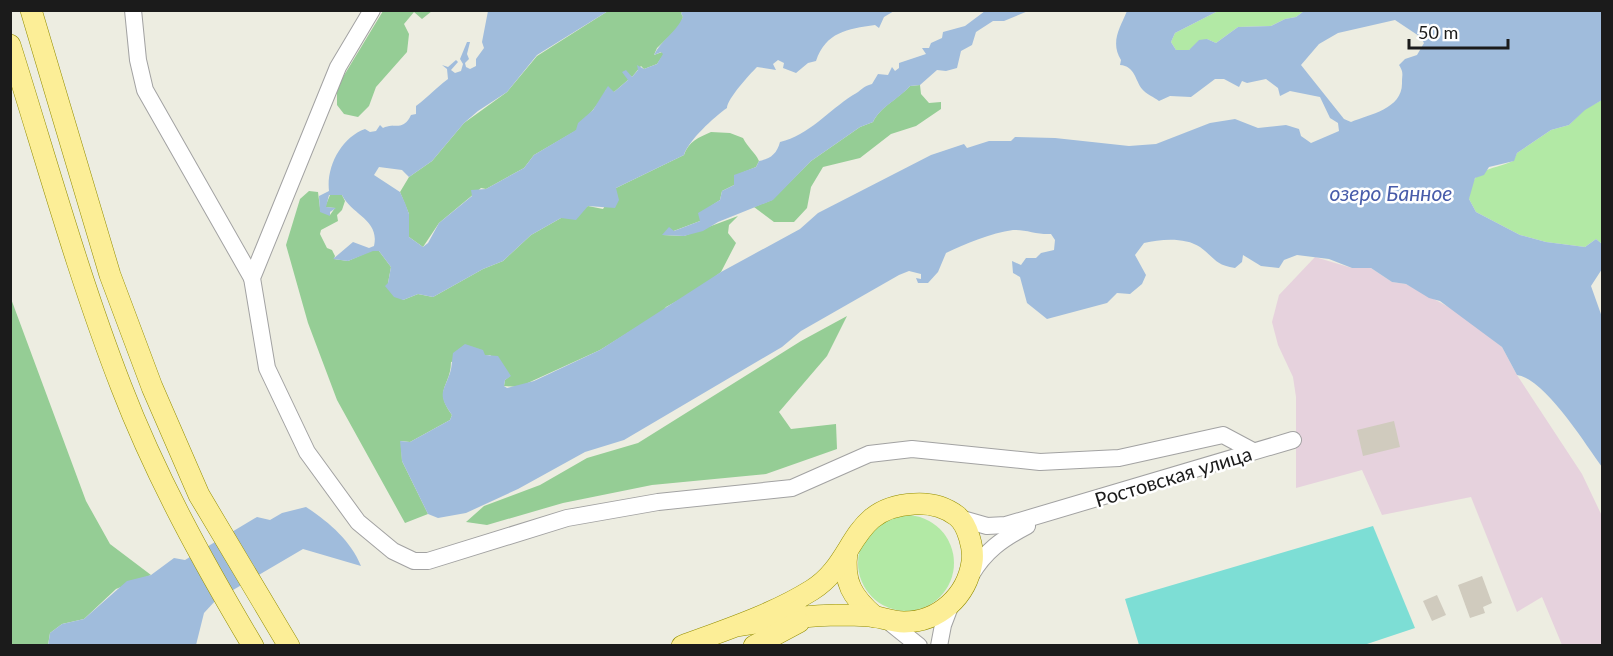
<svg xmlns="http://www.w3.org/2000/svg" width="1613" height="656" font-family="Lato,sans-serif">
	<rect width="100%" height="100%" fill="#edede1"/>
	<!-- industrial -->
	<path fill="#e6d2dd" d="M1315 257 1352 268H1371L1392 282 1406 284 1456 311 1502 347 1517 375 1582 474 1602 516V645H1562L1542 597 1517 612 1471 497 1382 515 1362 470 1296 488V397L1293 377 1278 345 1272 322 1279 295Z"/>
	<!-- grass -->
	<g fill="#b2e9a5">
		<path d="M1218 11H1304L1296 17 1285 19 1271 26 1238 27 1216 43 1207 39 1189 50H1176L1171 42 1175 33Z"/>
		<path d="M1602 100V244L1596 239 1585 247 1546 242 1520 235 1476 212 1469 199C1471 167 1490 171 1513 161L1517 153 1551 130 1569 125 1585 109Z"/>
		<circle cx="906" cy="563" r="48"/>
	</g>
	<!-- forest -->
	<g fill="#95cd95">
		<path d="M383 11H432L422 19 414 12 404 24 409 34 407 52 376 87 369 106 358 117 344 114 337 105V87Z"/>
		<path d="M608 11H684L681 13 683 17 680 26 657 48 654 55 662 52 664 54 657 64 644 69 641 66 632 77 628 74V80L614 92 606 90 603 97 577 130 534 155 524 168 486 189 481 188 439 223 423 247 409 237V214L400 192 409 177 432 161 464 123 507 92 537 56Z"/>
		<path d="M920 85 921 94 929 103 941 102V109L916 126 891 134 860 158 823 167 811 187 807 208 794 222H774L754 207 772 200 811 161 860 127 873 122C880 107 898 99 910 86Z"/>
		<path d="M711 132 730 133 743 138C748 148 755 152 759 161L756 167 734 176V185L722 191 720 200 711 206 700 221 663 235 684 236 738 216 729 225 728 233 736 243 721 272 699 289 666 307 663 311 600 350 519 387 504 386 505 380 510 376 501 363 490 355 451 362C451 386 433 389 452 415L450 420 410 442 401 441 402 461 428 514 405 523 337 400 308 323 286 245 300 199 309 191 318 192 320 208 330 215 335 208 325 207 330 195H342L345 201 342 210 337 215 338 221 321 230 320 234 327 248 332 250 335 256 334 259 348 261 373 250 379 251 391 267 388 283 403 300 418 294 433 297 483 269 503 261 531 235 561 218 588 206 603 209 616 188 684 155C688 142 699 137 711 132Z"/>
		<path d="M10 296 86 501 110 544 151 575 116 589 84 619 62 624 50 633 48 645H11Z"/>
		<path d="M847 316 827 356 779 412 791 429 836 424 837 449 766 474 652 485 563 503 487 525 466 522 484 506 540 485 587 458 638 443 801 341Z"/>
	</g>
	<!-- pitch -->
	<path fill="#7dded5" d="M1373 526 1415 628 1364 645H1139L1125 599Z"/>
	<!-- water -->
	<g fill="#a0bcdc" fill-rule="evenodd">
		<path d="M488 11H608L537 55 507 92 478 111 464 123 432 161 409 177 402 170 379 167 374 175 400 192 405 203 409 214V237L423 247 428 243 439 223 472 196 471 190 486 189 524 168 534 155 576 130 578 123 593 110 608 86 614 92 628 80 622 72 626 70 632 77 638 70 637 65 644 69 657 64 663 54 661 52 654 55C661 40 675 34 683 17L681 13 684 11H894L884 17 879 28 875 25C847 29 826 32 816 61L808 63 796 73 783 68 784 63 778 60 773 64 776 70 757 67C750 74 727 99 727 108 714 117 688 141 684 155L616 188 619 200 615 208 588 206 576 220 561 218 531 235 503 261 483 269 433 297 418 294 403 300 394 297 385 286 388 283 391 267 379 251H373L348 261 333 259 353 242 369 248 374 246C380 220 352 215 342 195H329L326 207 336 208 330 212V216L320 212 319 196 329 191C326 166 342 137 365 129L370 132 376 131 380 125 383 128C395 122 403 132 411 115L416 114V106C429 96 435 89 448 79L447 69 442 65 448 67 456 60 458 62 451 70 455 73 461 71 463 64 460 59 467 42H470L467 54 469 59 465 63 466 67 470 69 476 66V59L484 48 482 42Z"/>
		<path d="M985 11H1028L1004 21H993L976 32 972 45 961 51 957 68 946 71 937 70 920 85 910 86C899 99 880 107 873 122L860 127 811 161 773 200 718 222 703 231 684 236 662 235 669 227 674 231 700 221 698 213 720 200 722 191 734 185V175L756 167 759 161C770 159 777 154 780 142 809 135 828 111 853 95 861 91 863 86 872 84L878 74 888 75 892 67 895 71 899 68V63L926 54 922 48H929L931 43 942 38 943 32 965 26Z"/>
		<path d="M1127 11H1218L1175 33 1171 42 1176 50H1189L1199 40 1207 39 1216 43 1238 27 1271 26 1285 19 1296 17 1304 11H1602V100L1585 110 1569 125 1551 130 1517 153 1514 161 1489 167 1484 175 1475 178 1469 199 1476 212 1520 235 1546 242 1585 247 1596 239 1602 244V269L1591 286 1602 317V467C1585 444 1545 379 1517 375L1502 347 1440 301 1429 298 1406 284 1392 282 1371 268H1352L1329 259 1297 255 1284 260 1279 268 1261 266 1243 255 1242 262 1235 268C1215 265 1215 258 1200 247 1185 237 1161 239 1144 243L1135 255 1146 275 1142 284 1130 294 1117 293 1107 303 1047 319 1027 303 1020 277 1013 273 1012 261 1021 265 1026 258H1036L1041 253 1054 250 1055 240 1051 234C1038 235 1025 229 1013 230 991 233 965 244 946 253L938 272 928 283H918L916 278 921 279V274L909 271 899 275 801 331 782 347 624 440 585 452 518 489 466 513 438 518 428 514 402 461 400 441 410 442 450 420 452 415C437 394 443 393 450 373 452 367 452 359 453 353L465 344 483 350 485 355 498 356 511 376 505 380 504 386 507 388 534 381 600 350 721 272 800 229 818 213 931 155 964 144 967 148 989 141H1011L1015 137 1055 138 1129 146 1156 144 1210 123 1235 119 1258 128 1286 125 1299 129 1301 136 1311 143 1339 131 1338 123 1330 118 1320 97 1290 91 1280 96 1278 88 1266 79 1247 83 1242 81 1239 87 1224 79H1215L1191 97 1170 96 1159 101C1154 97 1146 94 1142 89 1135 80 1135 66 1120 65L1121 60C1110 42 1120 28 1127 11ZM1395 20 1419 36 1424 43 1417 55 1405 59 1399 65C1404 73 1402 74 1402 82 1403 109 1370 114 1351 122L1344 119 1301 65 1319 44 1338 33Z"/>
		<path d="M306 507C329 522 351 541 361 566L303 549 216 600 204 613 196 645 48 646 50 633 62 624 84 619 127 581 151 575 174 558 185 560 257 517 270 520 282 513Z"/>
	</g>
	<!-- building -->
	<g fill="#d0cbbe">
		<path d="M1394 421 1400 447 1363 456 1357 430Z"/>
		<path d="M1482 576 1492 603 1483 607 1485 613 1470 618 1458 585Z"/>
		<path d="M1437 595 1446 615 1432 621 1423 601Z"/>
	</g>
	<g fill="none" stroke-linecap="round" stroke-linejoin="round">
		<defs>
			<g id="minor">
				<path d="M133 10 138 60 145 90 252 278"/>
				<path d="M372 10 338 67 252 278 267 368 307 452 358 522 393 551 414 561H428L567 518 658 502 792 488 869 454 912 449 1040 462 1119 458 1223 435 1253 451"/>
				<path d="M959 518 987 526 1006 525 1293 440"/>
				<path d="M971 575C985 551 1002 539 1027 526"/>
				<path d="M888 621 919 646"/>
				<path d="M939 646 943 625 951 604"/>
			</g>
			<g id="major">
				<path d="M31 10 110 275 152 387 199 495 289 646"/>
				<path d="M10 45C46 159 78 275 121 386 156 477 203 562 253 646"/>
				<path d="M847 552C843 582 852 597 875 617"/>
				<path d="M682 646C725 630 772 615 812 590 857 562 849 507 914 504 929 503 945 507 957 516 968 525 974 549 972 562 967 596 939 622 904 622 895 622 886 619 877 617 864 615 849 615 836 615 802 616 770 620 737 626"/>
				<path d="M754 646 799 622"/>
			</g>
		</defs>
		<!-- minor casing -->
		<use href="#minor" stroke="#a2a2a2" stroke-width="18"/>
		<!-- major casing -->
		<use href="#major" stroke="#938e00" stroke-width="22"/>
		<!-- minor -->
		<use href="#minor" stroke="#fff" stroke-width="16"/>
		<!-- major -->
		<use href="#major" stroke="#fcee97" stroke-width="21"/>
	</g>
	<g text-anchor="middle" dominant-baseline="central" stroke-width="5" stroke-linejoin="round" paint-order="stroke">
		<!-- street labels -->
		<g font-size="20" fill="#1b1b1b" stroke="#fff">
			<text transform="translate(1173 476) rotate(-17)">Ростовская улица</text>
		</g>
		<!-- water labels -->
		<g font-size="21" font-style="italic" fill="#485caa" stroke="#fff">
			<text x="1391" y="192">озеро Банное</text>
		</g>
	</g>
	<!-- border -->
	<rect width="1613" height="656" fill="none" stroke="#1b1b1b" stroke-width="24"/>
	<!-- scale -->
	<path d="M1409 39v9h99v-9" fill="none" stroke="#1b1b1b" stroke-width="3"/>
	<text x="1418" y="39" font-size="18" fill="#1b1b1b" stroke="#ffffff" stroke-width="4.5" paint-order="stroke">50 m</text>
</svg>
